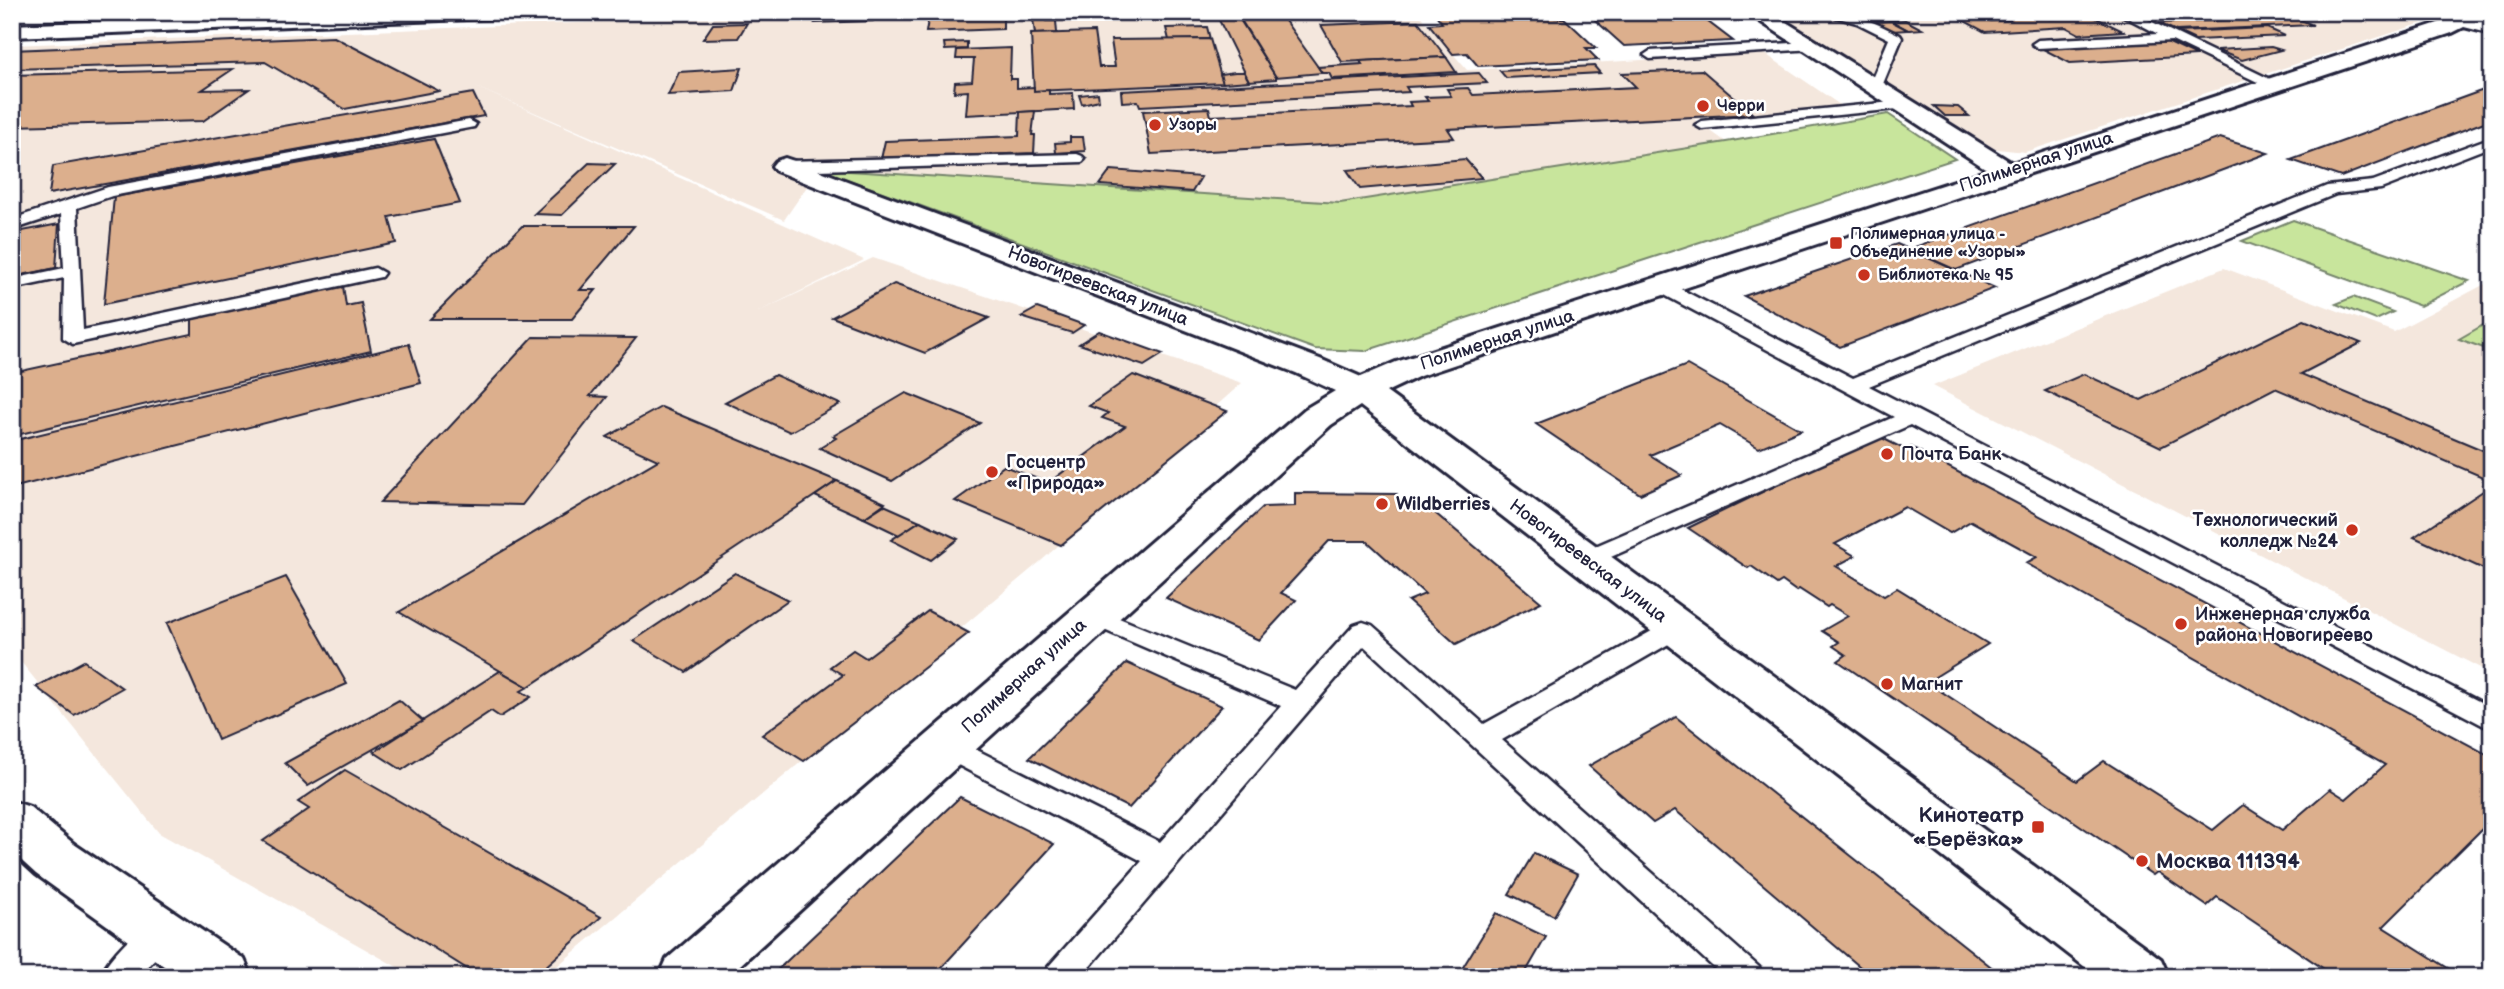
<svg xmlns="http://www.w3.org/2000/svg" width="2504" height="989" font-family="'Balsamiq Sans',sans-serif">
	<rect width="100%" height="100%" fill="#fff"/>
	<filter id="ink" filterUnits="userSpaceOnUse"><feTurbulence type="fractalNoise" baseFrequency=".0143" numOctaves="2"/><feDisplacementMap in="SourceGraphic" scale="14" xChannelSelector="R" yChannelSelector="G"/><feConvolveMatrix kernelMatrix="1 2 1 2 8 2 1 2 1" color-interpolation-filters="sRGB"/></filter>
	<g filter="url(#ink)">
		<!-- built -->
		<g fill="#f4e7dd">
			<path d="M860 12H1417L1467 70 1764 53 1843 107 1694 119 1726 142 1340 203 819 169 784 220 469 84 864 260 758 312 873 258 1242 383 1041 561 544 977H415L159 833 21 662 12 656V45Z"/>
			<path d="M1767 12H2117L2255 77 2025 152 1988 148Z"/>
			<path d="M2128 12H2410L2432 20 2262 75Z"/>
			<path d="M2224 268 2394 332 2487 283 2492 285V674L1933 386Z"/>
		</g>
		<!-- green -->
		<g fill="#c8e59c" stroke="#75846c" stroke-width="2">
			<path d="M1888 114 1955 159 1365 351 1315 349 819 169 1340 203 1726 142Z"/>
			<path d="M2293 220 2469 281 2420 306 2242 241Z"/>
			<path d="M2353 297 2393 312 2376 320 2336 304Z"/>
			<path d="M2492 320V351L2459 339Z"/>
		</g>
		<!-- building -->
		<g fill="#dcaf8d" stroke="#22223b" stroke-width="2" fill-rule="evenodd">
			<path d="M1003 12V29L926 32 929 14Z"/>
			<path d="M1032 12H1046V21H1056L1057 33 1035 34Z"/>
			<path d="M1046 12H1194L1195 15 1046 21Z"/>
			<path d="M1434 12H1549L1555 18H1564L1596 48H1586L1598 60 1478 66 1467 53 1453 54 1429 24 1442 23Z"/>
			<path d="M1586 12H1695L1733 41 1624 46Z"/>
			<path d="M1948 12H1974L1991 21 2010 20 1995 12H2037L2050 19 2092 16 2123 31 2079 34 2066 27 1985 32Z"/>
			<path d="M875 15 873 21 815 23 818 17Z"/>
			<path d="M1237 15 1276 77V79L1249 81 1217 16Z"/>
			<path d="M2294 17 2313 25 2176 31 2159 23Z"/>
			<path d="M1283 18 1318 67 1322 73 1276 77 1241 20Z"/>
			<path d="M1905 20 1922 29 1908 30 1891 21Z"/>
			<path d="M1418 21 1446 57 1342 62 1321 25Z"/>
			<path d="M1891 21 1908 30 1876 32 1860 23Z"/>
			<path d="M747 23 738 38 703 39 713 24Z"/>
			<path d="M1207 27 1210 39 1169 40 1166 28Z"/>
			<path d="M2267 28 2285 36 2195 40 2178 32Z"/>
			<path d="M1094 32 1099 67H1115L1111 40 1210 39 1223 83 1034 91 1031 34Z"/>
			<path d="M334 37 439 91 345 109 265 62 12 69V50Z"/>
			<path d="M2165 41 2197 56 2070 63 2041 48Z"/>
			<path d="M967 42V49L945 50 944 43Z"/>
			<path d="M2271 47 2281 50 2242 60 2216 50Z"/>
			<path d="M1011 48 1010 79H1017V88L1034 87V91L1049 90V94L1073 93 1074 109 966 115 968 91 954 92 955 82 972 81 974 59H956L957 50Z"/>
			<path d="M1446 57 1456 72 1332 79 1329 73H1322L1318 67 1362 64 1360 61Z"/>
			<path d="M1594 66 1600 73 1506 78 1500 71Z"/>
			<path d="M742 68 734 91 668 95 679 72Z"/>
			<path d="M233 69 202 90 249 89 203 121 12 126V75Z"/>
			<path d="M1702 70 1753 114 1448 129 1454 138 1151 154 1143 111 1209 108 1211 116 1411 106 1409 102 1428 101 1425 97 1451 96 1447 89 1468 88 1473 95 1636 87 1622 73Z"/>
			<path d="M1235 72H1244L1249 81 1223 83 1220 74Z"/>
			<path d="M1479 73 1487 83 1406 87 1409 92 1140 106 1138 101 1122 102 1121 91Z"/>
			<path d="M2492 87V119L2341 177 2291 160Z"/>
			<path d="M473 93 484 116 49 194 53 166Z"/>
			<path d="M1098 93 1099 100 1082 104 1079 95Z"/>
			<path d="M1934 106 1958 107 1969 116H1945Z"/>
			<path d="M1035 111 1032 135H1035L1034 153 881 159 885 141 1019 136 1020 112Z"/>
			<path d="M1070 137H1083L1085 151 1056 153 1055 143 1070 142Z"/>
			<path d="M2220 138 2268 153 1956 270 1909 249Z"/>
			<path d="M434 139 460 203 389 217 396 243 104 304 114 197Z"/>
			<path d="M1465 159 1482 178 1360 189 1347 170Z"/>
			<path d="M589 163 615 164 562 215 534 214Z"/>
			<path d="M1111 170 1201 177 1192 192 1100 185Z"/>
			<path d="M59 224 56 268 12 277V233Z"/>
			<path d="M522 226H634L580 290H596L572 319H430Z"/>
			<path d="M1897 244 1995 288 1840 347 1744 296Z"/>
			<path d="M894 284 989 318 925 353 832 317Z"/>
			<path d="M343 286 346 306 361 303 371 351 12 436V373L192 334V319Z"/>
			<path d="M1037 308 1084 325 1072 333 1021 317Z"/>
			<path d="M2304 320 2361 343 2301 374 2492 454V481L2275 388 2161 447 2045 391 2084 374 2141 400Z"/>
			<path d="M1099 331 1163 354 1144 366 1079 344Z"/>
			<path d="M533 337 636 338 590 396 607 397 522 505 380 502Z"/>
			<path d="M409 344 421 383 12 488V441Z"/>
			<path d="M1687 365 1801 430 1759 448 1720 425 1650 455 1682 475 1640 494 1536 424Z"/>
			<path d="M775 375 840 404 790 432 725 402Z"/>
			<path d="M1133 375 1227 411 1061 545 955 501 1004 466 1048 483 1125 426 1102 418 1108 413 1089 406Z"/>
			<path d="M906 393 980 423 892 481 820 448 836 438 833 436Z"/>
			<path d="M661 407 837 481 528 687 399 612 658 460 607 437Z"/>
			<path d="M1878 436 1906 450 1911 447 2492 757V819L2383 927 2462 977H2336L2217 897 2207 906 2157 872 2153 875 1838 661 1846 655 1833 646 1839 642 1822 631 1848 616 1830 605 1827 607 1799 589 1796 591 1782 581 1777 584 1751 566 1748 568 1688 528ZM1905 507 1950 533 1971 521 2037 557 2026 563 2385 765 2346 799 2330 789 2282 830 2243 805 2213 830 2104 761 2077 781 1927 682 1988 644 1897 588 1884 596 1836 566 1855 556 1835 544Z"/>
			<path d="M837 481 885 503 864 518 815 496Z"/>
			<path d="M2492 485V573L2414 537Z"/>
			<path d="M1295 493 1397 494 1398 508H1429L1541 602 1456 644 1408 601 1425 594 1367 541H1329L1281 593 1296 600 1259 640 1166 598 1263 507 1295 506Z"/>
			<path d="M884 505 920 521 899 535 864 518Z"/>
			<path d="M920 521 958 539 931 560 891 540Z"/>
			<path d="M735 573 788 600 686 672 633 641Z"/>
			<path d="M286 577 347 684 218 740 167 623Z"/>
			<path d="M928 611 969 633 804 761 762 735 843 675 830 667 853 650 866 658Z"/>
			<path d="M84 661 122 688 74 715 36 687Z"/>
			<path d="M1127 663 1222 706 1129 808 1029 758Z"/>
			<path d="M500 671 528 687 521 691 531 697 500 717 491 711 402 770 374 752Z"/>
			<path d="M399 700 423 721 308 786 285 763Z"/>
			<path d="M1676 717 2004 977H1872L1675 810 1653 823 1589 766Z"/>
			<path d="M345 770 601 917 534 977H480L263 841 309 809 298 802Z"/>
			<path d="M960 797 1054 844 933 977H770Z"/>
			<path d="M1534 853 1578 874 1554 916 1509 894Z"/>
			<path d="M1496 913 1546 937 1523 977H1457Z"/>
		</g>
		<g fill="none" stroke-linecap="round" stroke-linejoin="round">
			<defs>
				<g id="lane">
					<path d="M1817 12C1852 12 1870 20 1900 35L1902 38 1880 91H1870L1868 88 1889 39 1857 23Z"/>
					<path d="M2116 12H2217L2211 16 2146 19 2280 84 2273 88 2268 87 2172 41 2038 48 2032 44 2038 40 2158 34Z"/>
					<path d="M1810 42 1816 46 1814 49 1650 59 1644 55 1650 51Z"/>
					<path d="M1902 101 1909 105 1907 108 1702 129 1695 125 1702 121Z"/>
					<path d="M469 120 476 124 474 127 112 196 77 208 83 330 375 268 384 273 381 277 73 344 63 338 64 278 12 289V279L64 268 61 214 12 230V219L108 187Z"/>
					<path d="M2492 137V146L2381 189 2336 194 1869 386 2492 708V730L1910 425 1595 564 1586 567 1577 564 1574 559 1577 554 1894 417 1655 290 1652 286 1655 282H1667L1853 378 2327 186 2373 181Z"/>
					<path d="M1077 154 1082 156 1085 159 1082 162 785 171 777 166 785 161Z"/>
					<path d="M1092 607 1295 690 1354 625 1363 622 1372 625 1484 724 1668 622 1677 619 1686 622 1690 628 1686 634 1502 740 1759 967 1764 977H1724L1364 646 1081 977H1043L1048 967 1142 861 935 753 931 746 935 739 945 736 955 739 1160 842 1281 706 1083 621 1079 615 1083 609Z"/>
					<path d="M159 917 171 921 175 931 171 941 138 977H99C108 958 140 924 159 917Z"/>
				</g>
				<path id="street" d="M1746 12H1770L2012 163 2444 21 2429 17 2426 12H2456L2492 22V34L2464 27 2452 33 1420 376 1386 392 2161 959 2169 977H2098L1360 406 1331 425 727 977H659L667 959 1305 409 1335 391 1296 373 776 171 772 166 776 161 785 158 794 161 1320 359 1361 377 1396 362 1988 170Z"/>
				<g id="secondary">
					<path d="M331 12H501L491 18 12 37V25Z"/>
					<path d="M12 801 30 807 74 844 244 959 252 977H179L36 874 12 852Z"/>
				</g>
			</defs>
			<!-- lane casing -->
			<use href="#lane" stroke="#22223b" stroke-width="5"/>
			<!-- street casing -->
			<use href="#street" stroke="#22223b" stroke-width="6"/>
			<!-- secondary casing -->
			<use href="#secondary" stroke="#22223b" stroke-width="6"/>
			<!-- lane -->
			<use href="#lane" fill="#fff" fill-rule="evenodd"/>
			<!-- street -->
			<use href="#street" fill="#fff" fill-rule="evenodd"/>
			<!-- secondary -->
			<use href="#secondary" fill="#fff" fill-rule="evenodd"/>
		</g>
	</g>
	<!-- markers -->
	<g fill="#c8321e" stroke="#fff" stroke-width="2.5">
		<circle cx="1703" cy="106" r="7"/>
		<circle cx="1155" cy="125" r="7"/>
		<rect x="1829" y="236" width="14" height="14" rx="3.5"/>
		<circle cx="1864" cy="275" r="7"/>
		<circle cx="1887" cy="454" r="7"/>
		<circle cx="992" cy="472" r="7"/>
		<circle cx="1382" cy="504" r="7"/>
		<circle cx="2352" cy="530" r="7"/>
		<circle cx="2181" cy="624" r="7"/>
		<circle cx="1887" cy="684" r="7"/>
		<rect x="2031" y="820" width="14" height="14" rx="3.5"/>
		<circle cx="2142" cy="861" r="7"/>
	</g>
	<g text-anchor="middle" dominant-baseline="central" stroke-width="5" stroke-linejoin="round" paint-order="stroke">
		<!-- far-poi labels -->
		<g font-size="16" font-weight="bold" fill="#22223b" stroke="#fff" text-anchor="start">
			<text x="1717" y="106">Черри</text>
			<text x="1169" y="125">Узоры</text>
			<text x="1850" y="234">Полимерная улица -<tspan x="1850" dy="18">Объединение «Узоры»</tspan></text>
			<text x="1878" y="275">Библиотека № 95</text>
		</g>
		<!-- street labels -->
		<g font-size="18" fill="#22223b" stroke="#fff">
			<text transform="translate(2036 162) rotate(-18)">Полимерная улица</text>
			<text transform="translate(1098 286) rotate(21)">Новогиреевская улица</text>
			<text transform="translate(1497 340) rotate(-18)">Полимерная улица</text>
			<text transform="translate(1588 561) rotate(37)">Новогиреевская улица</text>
			<text transform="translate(1024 676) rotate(-42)">Полимерная улица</text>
		</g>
		<!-- poi labels -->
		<g font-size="18" font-weight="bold" fill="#22223b" stroke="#fff" text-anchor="start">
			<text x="1901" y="454">Почта Банк</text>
			<text x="1006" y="462">Госцентр<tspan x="1006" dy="21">«Природа»</tspan></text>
			<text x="1396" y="504">Wildberries</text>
			<text x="2338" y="520" text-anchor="end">Технологический<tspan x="2338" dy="21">колледж №24</tspan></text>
			<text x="2195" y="614">Инженерная служба<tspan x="2195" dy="21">района Новогиреево</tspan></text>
			<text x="1901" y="684">Магнит</text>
		</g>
		<!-- near-poi labels -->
		<g font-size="21" font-weight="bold" fill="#22223b" stroke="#fff" text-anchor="end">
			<text x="2024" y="815">Кинотеатр<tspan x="2024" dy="24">«Берёзка»</tspan></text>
			<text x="2156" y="861" text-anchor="start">Москва 111394</text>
		</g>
	</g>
	<!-- margin -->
	<rect width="2504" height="989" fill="none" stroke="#fff" stroke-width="42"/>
	<rect x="21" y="21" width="2462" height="947" fill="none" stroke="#22223b" stroke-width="2.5" filter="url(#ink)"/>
</svg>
